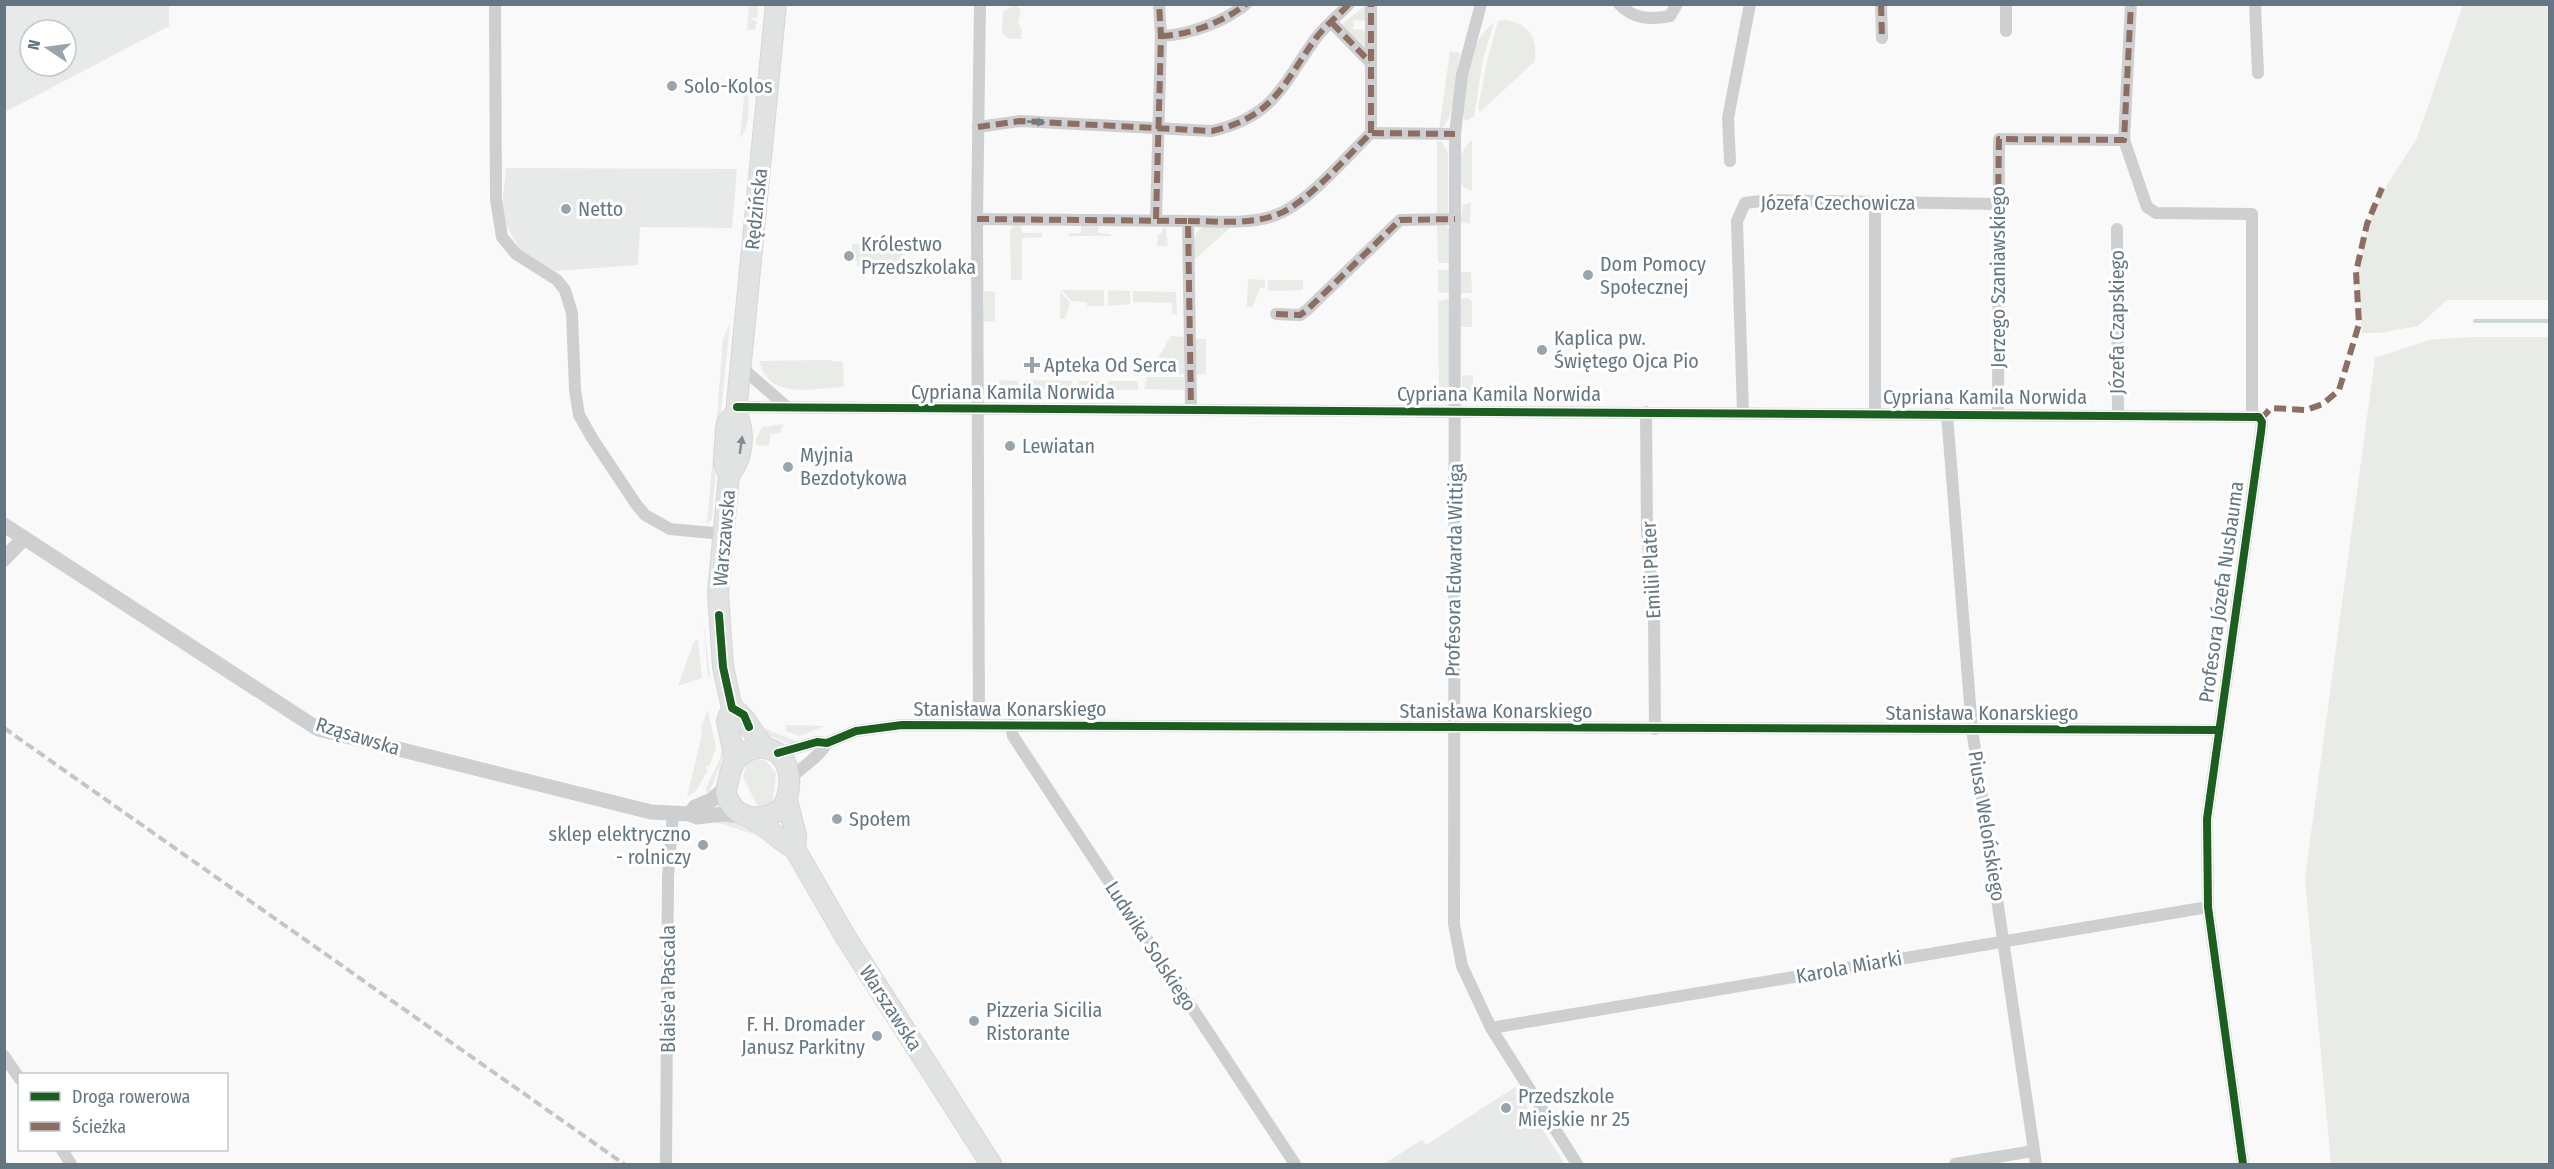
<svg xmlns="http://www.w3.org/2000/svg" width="2554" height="1169" font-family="'Fira Sans Condensed',sans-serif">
	<rect width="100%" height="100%" fill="#f9f9f9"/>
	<!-- built -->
	<g fill="#e8e9e9" fill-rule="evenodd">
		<path d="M5 4 169 5V26L5 112ZM30 30H66V66H30Z"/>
		<path d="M506 168 737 169 732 228 640 227 638 265 555 271 520 250 501 215Z"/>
		<path d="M1515 1087 1565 1164H1384L1422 1140 1426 1145Z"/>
	</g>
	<!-- green -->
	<g fill="#e8ebe6">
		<path d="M749 5H758L757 18H751V20L757 21 755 30H747Z"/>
		<path d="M1015 5 1021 10 1018 23 1022 29 1021 39H1010L1002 33 1003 11Z"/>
		<path d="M1366 5V21L1354 20 1353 29 1366 30V49L1363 50 1341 25Z"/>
		<path d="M2463 5H2549V300H2447L2418 326 2379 333H2362L2357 272 2368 225 2386 187 2417 138Z"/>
		<path d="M1506 20C1529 24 1539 38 1534 62L1480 112 1478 109 1487 61 1498 21Z"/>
		<path d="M1494 23 1483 59 1474 117 1466 121 1463 117C1467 85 1466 42 1494 23Z"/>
		<path d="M1450 51 1460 53C1457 72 1456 122 1439 130Z"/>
		<path d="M745 86C751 97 750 129 740 138Z"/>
		<path d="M1472 140V191L1463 187C1455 171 1459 150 1472 140Z"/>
		<path d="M1437 141 1442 142 1448 153V212L1445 215H1437Z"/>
		<path d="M1471 202 1470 224 1460 222 1463 205Z"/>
		<path d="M1016 224H1021L1022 233H1042V237L1022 238V280H1011L1010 230Z"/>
		<path d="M1081 224H1098V233L1111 234V236H1069V233H1081Z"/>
		<path d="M1437 224H1445L1449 229V263H1438Z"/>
		<path d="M1165 225 1168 246H1157L1158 234H1161Z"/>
		<path d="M1207 225H1233L1193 261C1193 247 1191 231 1207 225Z"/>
		<path d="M852 244 903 245V267L857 266V261H852Z"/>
		<path d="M1438 270H1449V293L1438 292Z"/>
		<path d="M1461 272H1471L1472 293H1461Z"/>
		<path d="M1248 279 1265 280V288H1260L1253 306 1247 307Z"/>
		<path d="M1268 280H1303V290L1268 291Z"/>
		<path d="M1062 290H1104V306H1087V302L1071 301Z"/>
		<path d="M1108 290 1130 291V304L1108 306Z"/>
		<path d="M984 291 995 292V322L983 321Z"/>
		<path d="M1133 291 1176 292 1177 315 1172 313V303L1133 302Z"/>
		<path d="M1060 292 1070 303 1065 319H1060Z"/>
		<path d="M1468 298 1472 301V327H1461V299Z"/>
		<path d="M1449 299V391H1439L1438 301Z"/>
		<path d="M730 323 719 431 716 430 723 339Z"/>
		<path d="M1171 336 1184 337V374H1149Z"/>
		<path d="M2467 337H2549V1164H2331L2305 878 2375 358 2429 340Z"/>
		<path d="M1193 339H1206V374L1193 375Z"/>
		<path d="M826 360 843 362 844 387C813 388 769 401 759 361Z"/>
		<path d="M1473 375V391L1462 392V376Z"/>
		<path d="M1147 377H1184V390L1144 389Z"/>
		<path d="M999 380 1018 381V389H999Z"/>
		<path d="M1024 380 1072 381 1071 390 1024 389Z"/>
		<rect x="1079" y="381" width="22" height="9"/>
		<rect x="1108" y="381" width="30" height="9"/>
		<path d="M784 424 780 433 770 434 769 446 756 445V439L762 427Z"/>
		<path d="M714 443 718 444 712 519 707 524Z"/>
		<path d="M703 617 710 676 708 678Z"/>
		<path d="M698 640 702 678 678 686 694 641Z"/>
		<path d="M708 710 716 748 709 766H706L705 769H708L697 790 687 797 702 734 701 727Z"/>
		<path d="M786 725 825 726 800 736 786 731Z"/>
		<path d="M761 727 800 743 790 744 763 733Z"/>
		<path d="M723 741V759L708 795 706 788 720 759Z"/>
		<path d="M753 758 766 761 776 773 773 802 763 808 758 807 743 777 747 762Z"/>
		<path d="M728 820 764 837 715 822Z"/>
	</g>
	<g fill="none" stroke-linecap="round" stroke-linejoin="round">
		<!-- stream -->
		<path stroke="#ced6d9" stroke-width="4" d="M2475 321H2550"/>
		<defs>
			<g id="primary">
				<path d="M736 413 776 4"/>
				<path d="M729 475C743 459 746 432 736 413"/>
				<path d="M732 708C748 717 752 735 766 748"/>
				<path d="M756 748C790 744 796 783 783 807 763 824 733 821 726 793 730 770 731 755 756 748Z"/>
				<path d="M735 759 727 721 732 708 723 667 718 593 729 475 724 463 726 429 727 423 736 413"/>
				<path d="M787 800 796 836 795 849"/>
				<path d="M752 819C768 827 779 840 795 849L845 936 991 1164"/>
			</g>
		</defs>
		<!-- primary casing -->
		<use href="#primary" stroke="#d5d6d7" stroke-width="22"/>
		<!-- minor -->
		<g stroke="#cecfd0" stroke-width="12">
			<path d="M495 4 496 200 502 237 516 254 557 280 565 290 572 313 575 390 579 415 592 438 636 504 645 515 670 529 723 534"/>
			<path d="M1481 4 1462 75 1455 134 1454 924 1462 966 1491 1028 1577 1164"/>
			<path d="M1619 4C1633 19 1650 20 1670 16L1677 4"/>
			<path d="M1881 4 1882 38"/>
			<path d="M2131 4 2124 140 2147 207 2156 213 2252 214V415"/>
			<path d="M2255 4 2258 73"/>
			<path d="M1332 23 1370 62"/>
			<path d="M2006 31V4"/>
			<path d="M1161 36C1189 35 1224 22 1246 4"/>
			<path d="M978 127 1020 121 1212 131C1274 117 1283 84 1316 38 1325 26 1339 15 1349 4"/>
			<path d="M1371 133V4"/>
			<path d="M1730 161 1728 118 1750 4"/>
			<path d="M1875 203V413"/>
			<path d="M977 219 1188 221 1191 409"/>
			<path d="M1156 219 1161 36 1159 4"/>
			<path d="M1188 221C1216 221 1249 225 1276 215 1307 204 1346 157 1371 133L1455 134"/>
			<path d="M2117 229 2118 415"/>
			<path d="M1276 314 1300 315 1307 310 1400 220 1455 219"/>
			<path d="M741 367 787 407"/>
			<path d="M737 407 2259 417 2262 422 2261 432 2207 819 2208 907 2243 1164"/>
			<path d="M1646 412 1647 531 1654 615 1655 729"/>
			<path d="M1743 412 1737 221 1745 203 1769 200 1998 204"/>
			<path d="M1947 414 1972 729 2036 1164"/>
			<path d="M1998 414 1999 139 2124 140"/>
			<path d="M979 725 977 219 980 4"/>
			<path d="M1011 725 1013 736 1295 1164"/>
			<path d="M778 753 817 742 827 743 856 731 902 725 2218 730"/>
			<path d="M790 779C802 767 819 757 827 743"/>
			<path d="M1491 1028 2208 907"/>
			<path d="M4 1056 20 1079"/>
			<path d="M62 1150 71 1164"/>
			<path d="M666 1164 668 877 673 814"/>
			<path d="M1955 1164 2034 1151"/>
		</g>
		<!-- tertiary -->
		<g stroke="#cecfd0" stroke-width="15">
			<path d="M4 525 318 729 651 812 690 814 697 817 723 814 743 816"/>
			<path d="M4 559 24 538"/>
			<path d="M690 814 695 807 712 800 727 786"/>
		</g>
		<!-- primary -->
		<use href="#primary" stroke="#e1e2e2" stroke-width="20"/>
		<!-- rail -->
		<path stroke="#c3c5c6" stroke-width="4" stroke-dasharray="9 4.5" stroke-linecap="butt" d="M4 728 624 1164"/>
		<!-- quiet -->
		<g stroke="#8d6e63" stroke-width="6" stroke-dasharray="12 6" stroke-linecap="butt">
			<path d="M1881 4 1882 38"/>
			<path d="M1332 23 1370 62"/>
			<path d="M1161 36C1189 35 1224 22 1246 4"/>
			<path d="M978 127 1020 121 1212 131C1274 117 1283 84 1316 38 1325 26 1339 15 1349 4"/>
			<path d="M1371 133V4"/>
			<path d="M1998 204 1999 139 2124 140 2131 4"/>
			<path d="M977 219 1188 221 1191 409"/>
			<path d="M1156 219 1161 36 1159 4"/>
			<path d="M1188 221C1216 221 1249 225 1276 215 1307 204 1346 157 1371 133L1455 134"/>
			<path d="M1276 314 1300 315 1307 310 1400 220 1455 219"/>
			<path d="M2261 419 2271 408 2306 410 2323 404 2339 390 2359 324 2356 272 2367 224 2382 188"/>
		</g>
		<defs>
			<g id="cycleway">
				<path d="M737 407 2259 417 2262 422 2261 432 2207 819 2208 907 2243 1164"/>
				<path d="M719 615 723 667 732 708 744 715 749 727"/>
				<path d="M778 753 817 742 827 743 856 731 902 725 2218 730"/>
			</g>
		</defs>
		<!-- cycleway casing -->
		<use href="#cycleway" stroke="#fff" stroke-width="11"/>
		<!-- cycleway -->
		<use href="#cycleway" stroke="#1b5e20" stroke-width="8"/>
	</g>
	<!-- one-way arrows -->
	<defs><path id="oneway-solid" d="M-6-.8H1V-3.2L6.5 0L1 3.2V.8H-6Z" transform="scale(1.5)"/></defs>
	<use fill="#707f8b" href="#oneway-solid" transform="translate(1036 122) rotate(3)"/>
	<use fill="#7e8c96" href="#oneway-solid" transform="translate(741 445) rotate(-82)"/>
	<!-- markers -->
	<g fill="#99a4ac" stroke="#fff" stroke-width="2">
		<circle cx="672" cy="86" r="6"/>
		<circle cx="566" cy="209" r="6"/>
		<circle cx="849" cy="256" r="6"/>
		<circle cx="1588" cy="275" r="6"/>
		<circle cx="1542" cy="350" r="6"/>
		<path d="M1029 356h6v6h6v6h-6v6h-6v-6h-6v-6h6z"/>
		<circle cx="1010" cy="446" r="6"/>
		<circle cx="788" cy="467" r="6"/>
		<circle cx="837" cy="819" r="6"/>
		<circle cx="703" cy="845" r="6"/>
		<circle cx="974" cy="1021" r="6"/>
		<circle cx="877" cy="1036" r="6"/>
		<circle cx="1506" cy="1108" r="6"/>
	</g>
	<g text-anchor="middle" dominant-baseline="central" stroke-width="6" stroke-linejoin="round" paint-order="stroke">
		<!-- poi labels -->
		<g font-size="20" fill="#657683" stroke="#fff" text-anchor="start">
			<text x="684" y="86">Solo-Kolos</text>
			<text x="578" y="209">Netto</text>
			<text x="861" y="244">Królestwo<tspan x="861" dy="23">Przedszkolaka</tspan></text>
			<text x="1600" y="264">Dom Pomocy<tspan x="1600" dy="23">Społecznej</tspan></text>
			<text x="1554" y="338">Kaplica pw.<tspan x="1554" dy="23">Świętego Ojca Pio</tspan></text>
			<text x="1044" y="365">Apteka Od Serca</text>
			<text x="1022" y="446">Lewiatan</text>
			<text x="800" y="455">Myjnia<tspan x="800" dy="23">Bezdotykowa</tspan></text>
			<text x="849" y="819">Społem</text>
			<text x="691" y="834" text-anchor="end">sklep elektryczno<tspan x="691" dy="23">- rolniczy</tspan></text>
			<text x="986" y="1010">Pizzeria Sicilia<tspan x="986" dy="23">Ristorante</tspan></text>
			<text x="865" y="1024" text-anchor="end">F. H. Dromader<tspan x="865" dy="23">Janusz Parkitny</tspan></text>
			<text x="1518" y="1096">Przedszkole<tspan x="1518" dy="23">Miejskie nr 25</tspan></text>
		</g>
		<!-- street labels -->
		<g font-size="20" fill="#657683" stroke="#fff">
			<text x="1838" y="203">Józefa Czechowicza</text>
			<text transform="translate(756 209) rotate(-84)">Rędzińska</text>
			<text transform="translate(1998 277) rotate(-90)">Jerzego Szaniawskiego</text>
			<text transform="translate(2117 322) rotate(-90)">Józefa Czapskiego</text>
			<text x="1013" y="392">Cypriana Kamila Norwida</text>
			<text x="1499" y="394">Cypriana Kamila Norwida</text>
			<text x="1985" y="397">Cypriana Kamila Norwida</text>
			<text transform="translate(724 538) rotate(-85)">Warszawska</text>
			<text transform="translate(1454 570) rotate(-89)">Profesora Edwarda Wittiga</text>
			<text transform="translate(1651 570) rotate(-93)">Emilii Plater</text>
			<text transform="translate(2221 592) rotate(-82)">Profesora Józefa Nusbauma</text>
			<text x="1010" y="709">Stanisława Konarskiego</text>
			<text x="1496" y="711">Stanisława Konarskiego</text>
			<text x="1982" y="713">Stanisława Konarskiego</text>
			<text transform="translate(358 736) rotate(17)">Rząsawska</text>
			<text transform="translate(1987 826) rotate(81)">Piusa Welońskiego</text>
			<text transform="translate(1151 946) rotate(57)">Ludwika Solskiego</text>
			<text transform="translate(1849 967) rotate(-10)">Karola Miarki</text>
			<text transform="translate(668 989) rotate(-90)">Blaise'a Pascala</text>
			<text transform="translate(891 1008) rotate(57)">Warszawska</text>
		</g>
	</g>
	<!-- border -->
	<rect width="2554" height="1169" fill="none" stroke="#657683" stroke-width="12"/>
	<!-- legend -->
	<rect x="18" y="1073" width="210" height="78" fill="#ffffff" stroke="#c1c8cd" stroke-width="1.5"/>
	<rect x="30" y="1092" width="30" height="9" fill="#1b5e20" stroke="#c1c8cd" stroke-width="1.5"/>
	<text x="72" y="1103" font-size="18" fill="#657683">Droga rowerowa</text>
	<rect x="30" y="1122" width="30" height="9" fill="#8d6e63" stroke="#c1c8cd" stroke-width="1.5"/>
	<text x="72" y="1133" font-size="18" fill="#657683">Ścieżka</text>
	<!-- north arrow -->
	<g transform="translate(48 48) rotate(283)"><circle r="28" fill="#ffffff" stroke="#c1c8cd" stroke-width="1.5"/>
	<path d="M0-4.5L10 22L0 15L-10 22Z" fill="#99a4ac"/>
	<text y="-9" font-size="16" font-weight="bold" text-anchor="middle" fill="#657683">N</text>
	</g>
</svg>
